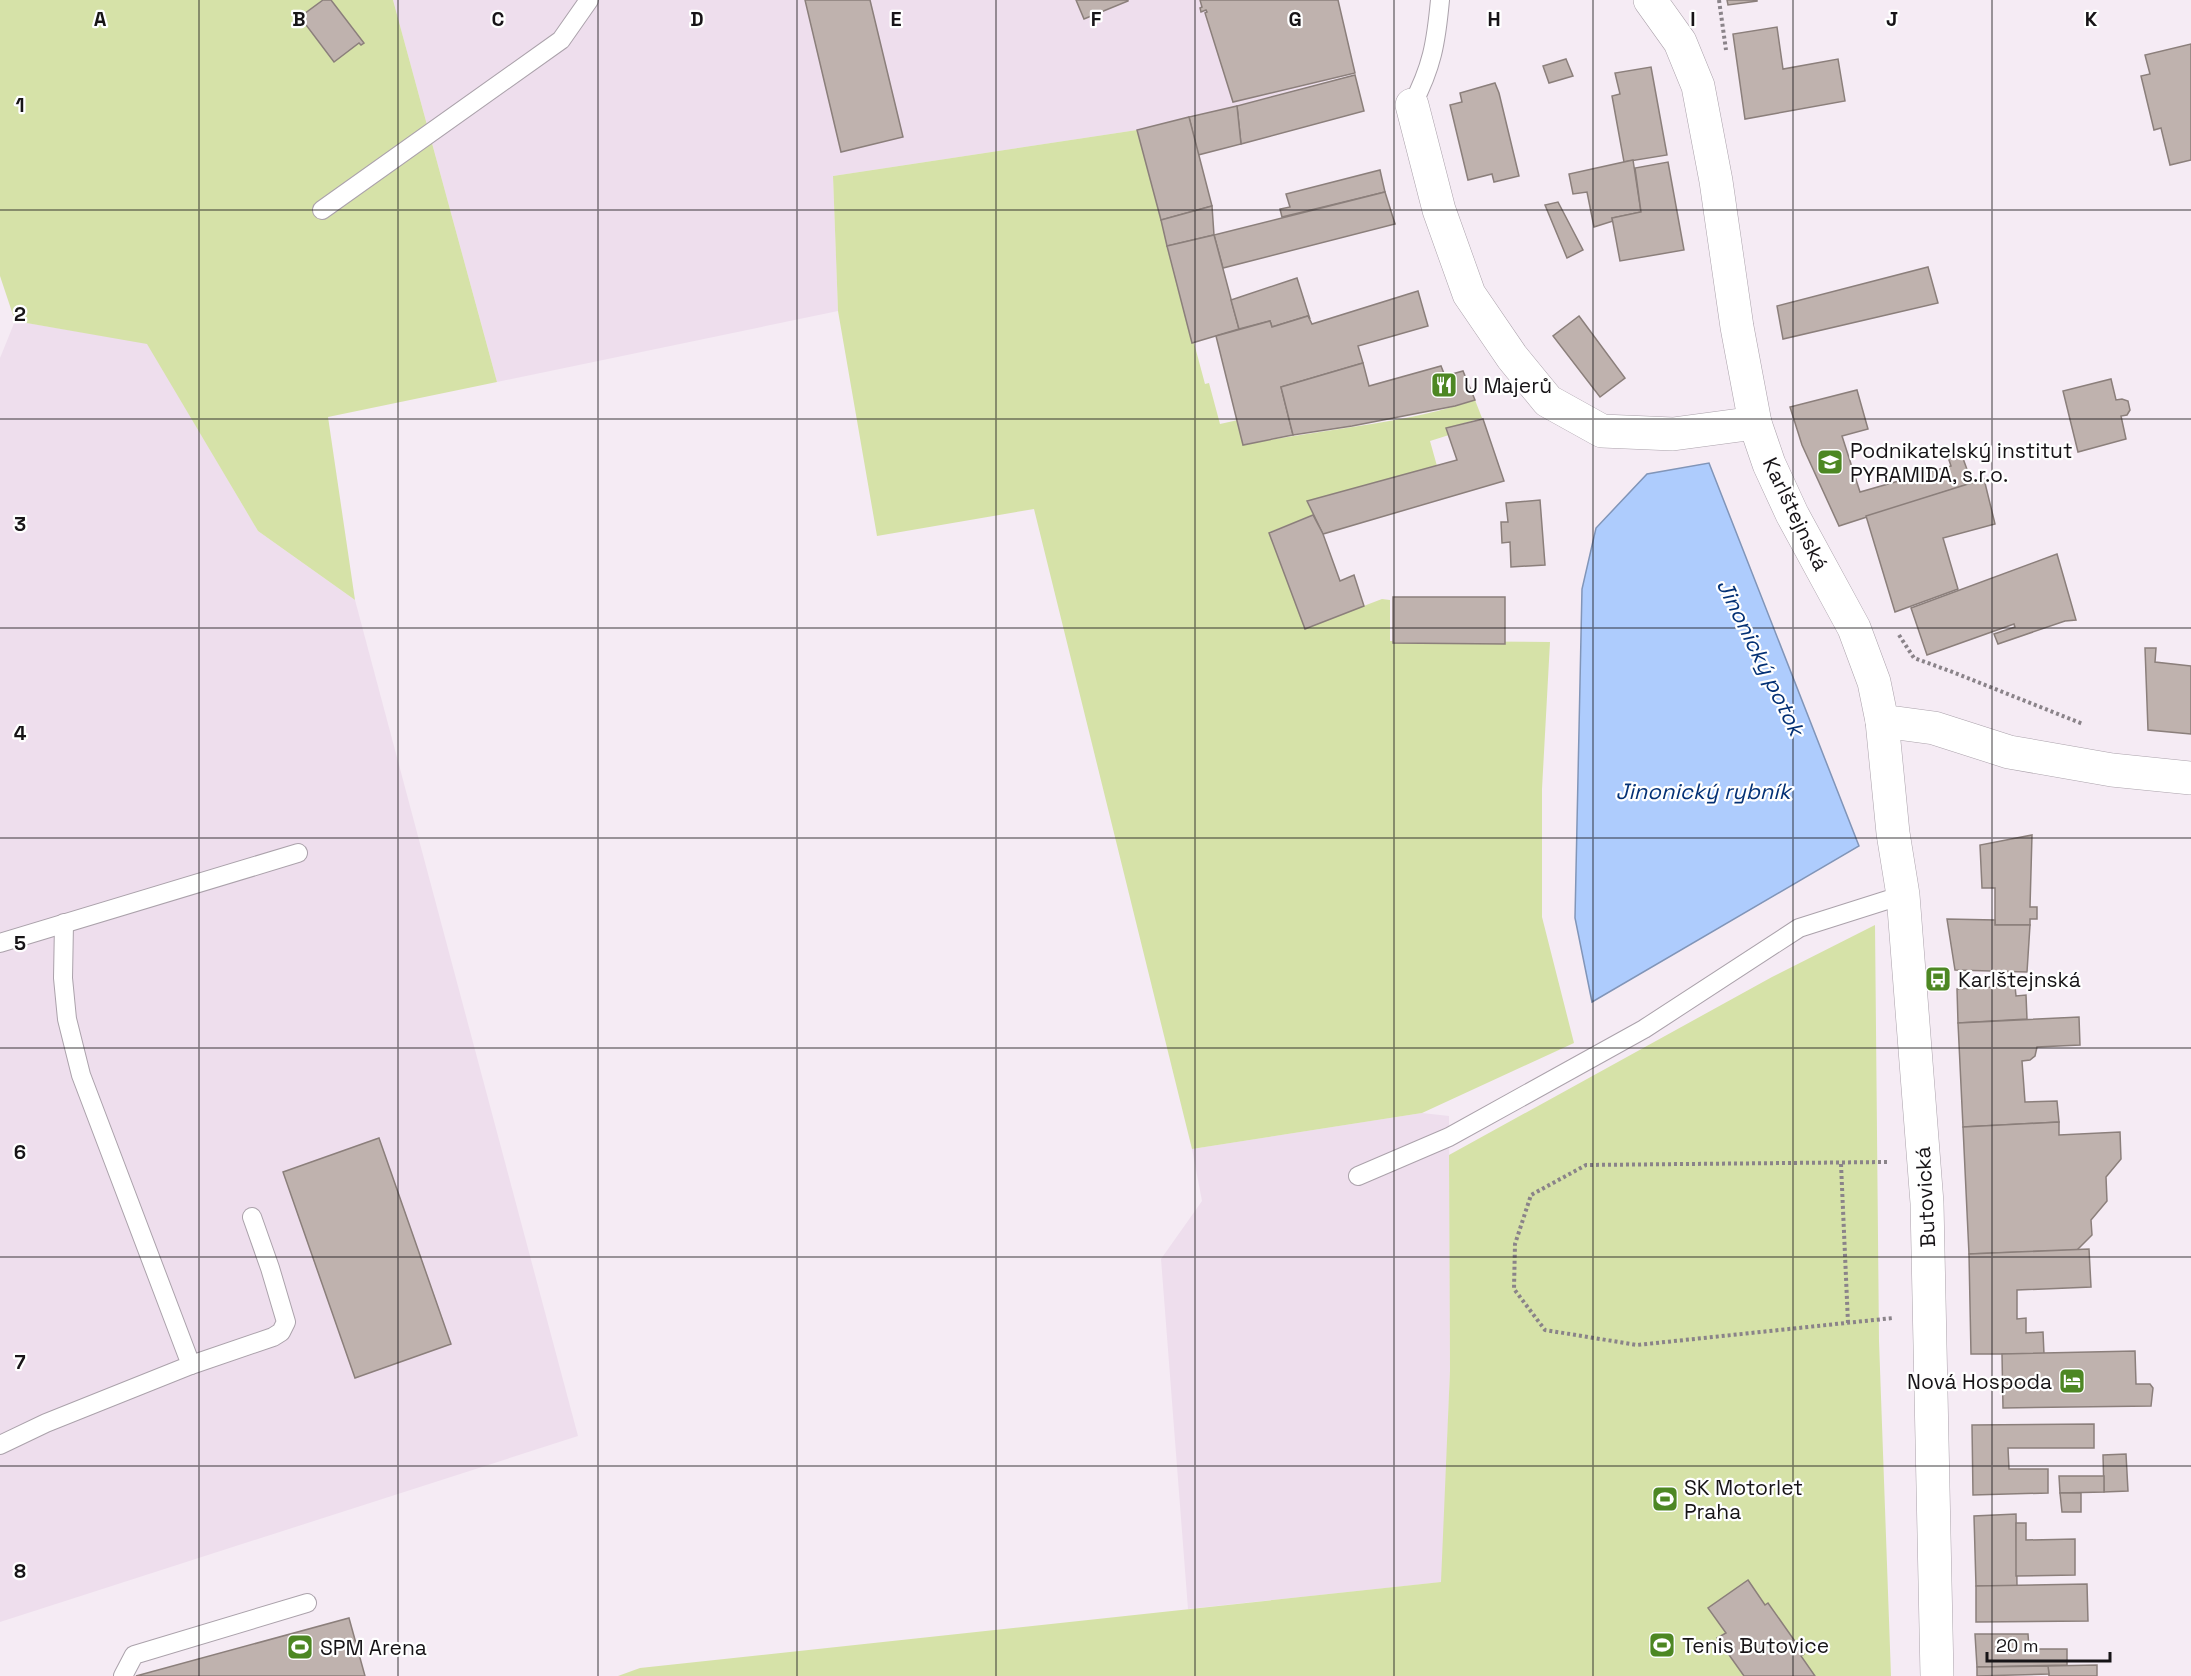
<svg xmlns="http://www.w3.org/2000/svg" width="2191" height="1676" font-family="'Space Grotesk',sans-serif">
	<rect width="100%" height="100%" fill="#f5ebf4"/>
	<!-- built -->
	<g fill="#eedeed">
		<path d="M393 0H1338L1355 73 1237 106 1137 130 833 176 838 311 497 382Z"/>
		<path d="M15 321 147 343 258 531 355 600 578 1436 0 1622V358Z"/>
		<path d="M1422 1113 1449 1116 1450 1370 1442 1582 1188 1609 1161 1259 1202 1201 1192 1149Z"/>
	</g>
	<!-- green -->
	<g fill="#d6e2a8">
		<path d="M0 0H323L300 17 334 62 359 43 361 45 364 43 331 0H393L497 382 328 417 355 600 258 531 147 344 15 321 0 276Z"/>
		<path d="M1137 130 1205 384 1209 383 1220 424 1238 420 1244 445C1320 429 1401 425 1475 400L1482 418 1447 428 1449 435 1430 441 1437 466 1308 501 1313 515 1270 532 1306 628 1382 599 1390 600V641L1550 642 1542 789V917L1574 1043 1422 1113 1192 1149 1034 509 877 536 838 311 833 176Z"/>
		<path d="M1875 925 1879 1341 1891 1676H618L640 1668 1441 1582 1450 1370 1449 1155 1772 977Z"/>
	</g>
	<!-- water -->
	<path fill="#aeccfd" stroke="#8195b8" stroke-width="1.5" d="M1709 463 1859 846 1592 1002 1575 918 1582 589 1596 528 1647 474Z"/>
	<!-- building -->
	<g fill="#bfb2ae" stroke="#8b7f7b" stroke-width="1.5">
		<path d="M323 0H331L364 43 361 45 359 43 334 62 300 17Z"/>
		<path d="M805 0H870L903 137 841 152Z"/>
		<path d="M1076 0H1128V1L1084 19Z"/>
		<path d="M1200 0H1338L1355 73 1233 102 1205 13 1207 12 1206 10 1201 12 1200 8 1202 7Z"/>
		<path d="M1727 0H1757V1L1728 5Z"/>
		<path d="M1777 27 1783 69 1838 59 1845 101 1745 119 1733 34Z"/>
		<path d="M2191 44V160L2170 165 2161 128 2154 130 2141 76 2150 74 2145 55Z"/>
		<path d="M1566 59 1573 76 1549 83 1543 66Z"/>
		<path d="M1651 67 1667 155 1624 162 1612 96 1620 94 1615 73Z"/>
		<path d="M1355 75 1364 111 1241 144 1237 106Z"/>
		<path d="M1495 83 1499 93 1519 176 1494 182 1492 174 1468 180 1450 105 1462 102 1460 93Z"/>
		<path d="M1237 106 1241 144 1198 155 1189 117Z"/>
		<path d="M1189 117 1212 206 1161 220 1137 130Z"/>
		<path d="M1633 160 1641 212 1612 218 1613 221 1594 227 1587 192 1573 194 1569 174Z"/>
		<path d="M1668 162 1684 250 1620 261 1612 218 1641 212 1635 168Z"/>
		<path d="M1380 170 1385 192 1282 217 1280 209 1290 207 1286 194Z"/>
		<path d="M1385 192 1395 224 1223 268 1214 235Z"/>
		<path d="M1558 202 1583 250 1567 258 1545 205Z"/>
		<path d="M1212 206 1214 235 1167 246 1161 220Z"/>
		<path d="M1214 235 1239 329 1192 343 1167 246Z"/>
		<path d="M1928 267 1938 303 1783 339 1777 306Z"/>
		<path d="M1297 278 1310 319 1308 316 1272 327 1270 321 1239 329 1231 300Z"/>
		<path d="M1418 291 1428 326 1358 346 1363 363 1281 387 1293 435 1243 445 1216 336 1270 321 1272 327 1308 316 1312 324Z"/>
		<path d="M1579 316 1625 378 1600 397 1553 336Z"/>
		<path d="M1363 363 1369 386 1441 366 1445 376 1463 371 1475 400 1455 406 1352 426 1293 435 1281 387Z"/>
		<path d="M2111 379 2116 400 2122 399 2128 401 2130 410 2127 415 2121 416 2126 439 2078 452 2063 391Z"/>
		<path d="M1857 390 1868 429 1842 436 1860 492 1951 466 1948 457 1961 453 1972 483 1839 526 1802 445 1790 407Z"/>
		<path d="M1483 419 1504 481 1323 534 1307 501 1457 460 1446 428Z"/>
		<path d="M1984 479 1995 524 1943 538 1958 589 1895 612 1866 516Z"/>
		<path d="M1540 500 1545 565 1511 567 1510 542 1502 543 1501 522H1508L1506 503Z"/>
		<path d="M1313 515 1323 534 1340 581 1354 575 1364 606 1305 629 1269 533Z"/>
		<path d="M2057 554 2076 620 2065 621 1998 644 1994 634 2015 627 2014 624 1927 655 1911 608Z"/>
		<path d="M1393 597H1505V644L1393 643Z"/>
		<path d="M2145 648H2156L2155 662 2191 666V734L2148 730Z"/>
		<path d="M2032 835 2030 907H2037V919H2030V925H1995V888H1982L1980 845Z"/>
		<path d="M1947 919 1995 920V925H2030L2027 972 1955 970Z"/>
		<path d="M2015 986 2016 996 2026 995 2027 1019 1958 1023 1957 989Z"/>
		<path d="M2079 1017 2080 1045 2037 1047 2035 1056 2030 1060 2022 1061 2025 1102 2057 1101 2059 1122 1963 1127 1958 1023Z"/>
		<path d="M2059 1122V1135L2120 1132 2121 1159 2106 1177 2107 1201 2091 1220 2092 1235 2077 1250 1969 1254 1963 1127Z"/>
		<path d="M379 1138 451 1344 355 1378 283 1172Z"/>
		<path d="M2089 1249 2091 1287 2017 1290V1319L2026 1318V1333L2043 1332 2044 1354H1971L1969 1254Z"/>
		<path d="M2135 1351 2136 1384H2150L2153 1388 2151 1406 2003 1408 2002 1354Z"/>
		<path d="M2094 1424V1448H2008L2009 1469H2048V1493L1973 1495 1972 1425Z"/>
		<path d="M2126 1454 2128 1491 2104 1492 2103 1455Z"/>
		<path d="M2059 1476H2104V1492L2060 1493Z"/>
		<path d="M2060 1493H2081V1512H2062Z"/>
		<path d="M2016 1514 2017 1586H1976L1974 1516Z"/>
		<path d="M2016 1523H2026V1540L2075 1539V1575L2016 1576Z"/>
		<path d="M1748 1580 1765 1605 1768 1603 1804 1654 1801 1656 1815 1676H1744L1717 1638 1726 1633 1708 1608Z"/>
		<path d="M2087 1584 2088 1621 1976 1622V1586Z"/>
		<path d="M349 1618 365 1676H136Z"/>
		<path d="M1975 1634H2028L2029 1649H2067V1665L1977 1667Z"/>
		<path d="M2097 1665V1676H2049L2048 1666Z"/>
		<path d="M2048 1666 2049 1674 1977 1676V1667Z"/>
	</g>
	<g fill="none" stroke-linecap="round" stroke-linejoin="round">
		<defs>
			<g id="service">
				<path d="M1412 105C1432 67 1436 43 1440 0"/>
				<path d="M322 210 561 40 589 0"/>
				<path d="M0 943 298 853"/>
				<path d="M1358 1176 1449 1137 1644 1029 1799 928 1903 895"/>
				<path d="M191 1365 273 1337 281 1332 286 1322 270 1268 252 1217"/>
				<path d="M0 1445 46 1423 191 1365 81 1075 67 1019 63 978 64 923"/>
				<path d="M123 1676 134 1655 307 1603"/>
			</g>
			<g id="minor">
				<path d="M1412 105 1439 210 1469 294 1512 357 1548 401 1602 431 1673 434 1755 423"/>
				<path d="M1882 721 1893 833 1903 895 1927 1203 1937 1676"/>
			</g>
			<path id="tertiary" d="M1650 0 1680 42 1698 86 1716 181 1737 327 1755 423 1769 464 1792 514 1854 628 1874 682 1882 721 1934 728 2009 752 2112 770 2191 778"/>
		</defs>
		<!-- service casing -->
		<use href="#service" stroke="#aba2ab" stroke-width="20"/>
		<!-- minor casing -->
		<use href="#minor" stroke="#aba2ab" stroke-width="34"/>
		<!-- tertiary casing -->
		<use href="#tertiary" stroke="#aba2ab" stroke-width="34"/>
		<!-- path -->
		<g stroke="#8a8389" stroke-width="4" stroke-dasharray="3 3" stroke-linecap="butt">
			<path d="M1719 0 1726 50"/>
			<path d="M1899 635 1914 658 1950 671 2083 724"/>
			<path d="M1887 1162 1586 1165 1531 1195 1515 1244 1514 1289 1545 1330 1637 1345 1893 1318"/>
			<path d="M1841 1164 1848 1323"/>
		</g>
		<!-- service -->
		<use href="#service" stroke="#fff" stroke-width="18"/>
		<!-- minor -->
		<use href="#minor" stroke="#fff" stroke-width="33"/>
		<!-- tertiary -->
		<use href="#tertiary" stroke="#fff" stroke-width="33"/>
	</g>
	<!-- grid -->
	<path fill="none" stroke="#171417" stroke-width="1.5" stroke-opacity="0.55" d="M199 0V1676M398 0V1676M598 0V1676M797 0V1676M996 0V1676M1195 0V1676M1394 0V1676M1593 0V1676M1793 0V1676M1992 0V1676M0 210H2191M0 419H2191M0 628H2191M0 838H2191M0 1048H2191M0 1257H2191M0 1466H2191"/>
	<!-- icons -->
	<defs>
		<symbol id="restaurant-square" viewBox="-11 -11 22 22"><rect x="-9" y="-9" width="18" height="18" rx="4" fill="#4d8723" stroke="#fff"/><path d="M-5-6h1v4h1v-4h1v4h1v-4h1v5L-1.5 .5V6h-2V.5L-5-1ZM5-6V6H3V1.5H1.5Q1.5-4 5-6Z" fill="#fff"/></symbol>
		<symbol id="school-square" viewBox="-11 -11 22 22"><rect x="-9" y="-9" width="18" height="18" rx="4" fill="#4d8723" stroke="#fff"/><path d="M0-5L7-2L0 1L-7-2ZM-4 1L0 2.5L4 1V4Q0 6-4 4Z" fill="#fff"/></symbol>
		<symbol id="bus-square" viewBox="-11 -11 22 22"><rect x="-9" y="-9" width="18" height="18" rx="4" fill="#4d8723" stroke="#fff"/><path d="M-5-6H5V4H4V6H2V4H-2V6H-4V4H-5ZM-3.5-4V0h7V-4ZM-3.5 1.2v1.5H-2V1.2ZM2 1.2v1.5H3.5V1.2Z" fill="#fff"/></symbol>
		<symbol id="hotel-square" viewBox="-11 -11 22 22"><rect x="-9" y="-9" width="18" height="18" rx="4" fill="#4d8723" stroke="#fff"/><path d="M-6-4.5h1.5V1H6V5H4.5V3h-9V5H-6ZM-4 0a1.8 1.8 0 1 1 3.6 0ZM.5 0V-2.5h3Q6-2.5 6 0Z" fill="#fff"/></symbol>
		<symbol id="stadium-square" viewBox="-11 -11 22 22"><rect x="-9" y="-9" width="18" height="18" rx="4" fill="#4d8723" stroke="#fff"/><path d="M0-5a6.5 5 0 1 0 0 10a6.5 5 0 1 0 0-10ZM-3.5-1.8h7v3.6h-7Z" fill="#fff"/></symbol>
	</defs>
	<g fill-rule="evenodd">
		<use href="#restaurant-square" x="1429" y="370" width="30" height="30"/>
		<use href="#school-square" x="1815" y="447" width="30" height="30"/>
		<use href="#bus-square" x="1923" y="964" width="30" height="30"/>
		<use href="#hotel-square" x="2057" y="1366" width="30" height="30"/>
		<use href="#stadium-square" x="1650" y="1484" width="30" height="30"/>
		<use href="#stadium-square" x="1647" y="1630" width="30" height="30"/>
		<use href="#stadium-square" x="285" y="1632" width="30" height="30"/>
	</g>
	<g text-anchor="middle" dominant-baseline="central" stroke-width="4.5" stroke-linejoin="round" paint-order="stroke">
		<!-- poi labels -->
		<g font-size="21" fill="#171417" stroke="#fff" text-anchor="start">
			<text x="1464" y="385">U Majerů</text>
			<text x="1850" y="450">Podnikatelský institut<tspan x="1850" dy="24">PYRAMIDA, s.r.o.</tspan></text>
			<text x="1958" y="979">Karlštejnská</text>
			<text x="2052" y="1381" text-anchor="end">Nová Hospoda</text>
			<text x="1684" y="1487">SK Motorlet<tspan x="1684" dy="24">Praha</tspan></text>
			<text x="1682" y="1645">Tenis Butovice</text>
			<text x="320" y="1647">SPM Arena</text>
		</g>
		<!-- street labels -->
		<g font-size="21" fill="#171417" stroke="#fff">
			<text transform="translate(1796 514) rotate(64)">Karlštejnská</text>
			<text transform="translate(1925 1197) rotate(-93)">Butovická</text>
		</g>
		<!-- water labels -->
		<g font-size="22" font-style="italic" fill="#043175" stroke="#fff">
			<text transform="translate(1761 657) rotate(64)">Jinonický potok</text>
			<text x="1703" y="791">Jinonický rybník</text>
		</g>
	</g>
	<g font-size="20" text-anchor="middle" font-weight="bold" fill="#171417" stroke="#fff" stroke-width="4.5" stroke-linejoin="round" paint-order="stroke">
		<text x="100" y="26">A</text>
		<text x="299" y="26">B</text>
		<text x="498" y="26">C</text>
		<text x="697" y="26">D</text>
		<text x="896" y="26">E</text>
		<text x="1096" y="26">F</text>
		<text x="1295" y="26">G</text>
		<text x="1494" y="26">H</text>
		<text x="1693" y="26">I</text>
		<text x="1892" y="26">J</text>
		<text x="2091" y="26">K</text>
		<text x="20" y="112">1</text>
		<text x="20" y="321">2</text>
		<text x="20" y="531">3</text>
		<text x="20" y="740">4</text>
		<text x="20" y="950">5</text>
		<text x="20" y="1159">6</text>
		<text x="20" y="1369">7</text>
		<text x="20" y="1578">8</text>
	</g>
	<!-- scale -->
	<path d="M1987 1652v9h123v-9" fill="none" stroke="#171417" stroke-width="3"/>
	<text x="1996" y="1652" font-size="18" fill="#171417" stroke="#ffffff" stroke-width="4.5" paint-order="stroke">20 m</text>
</svg>
